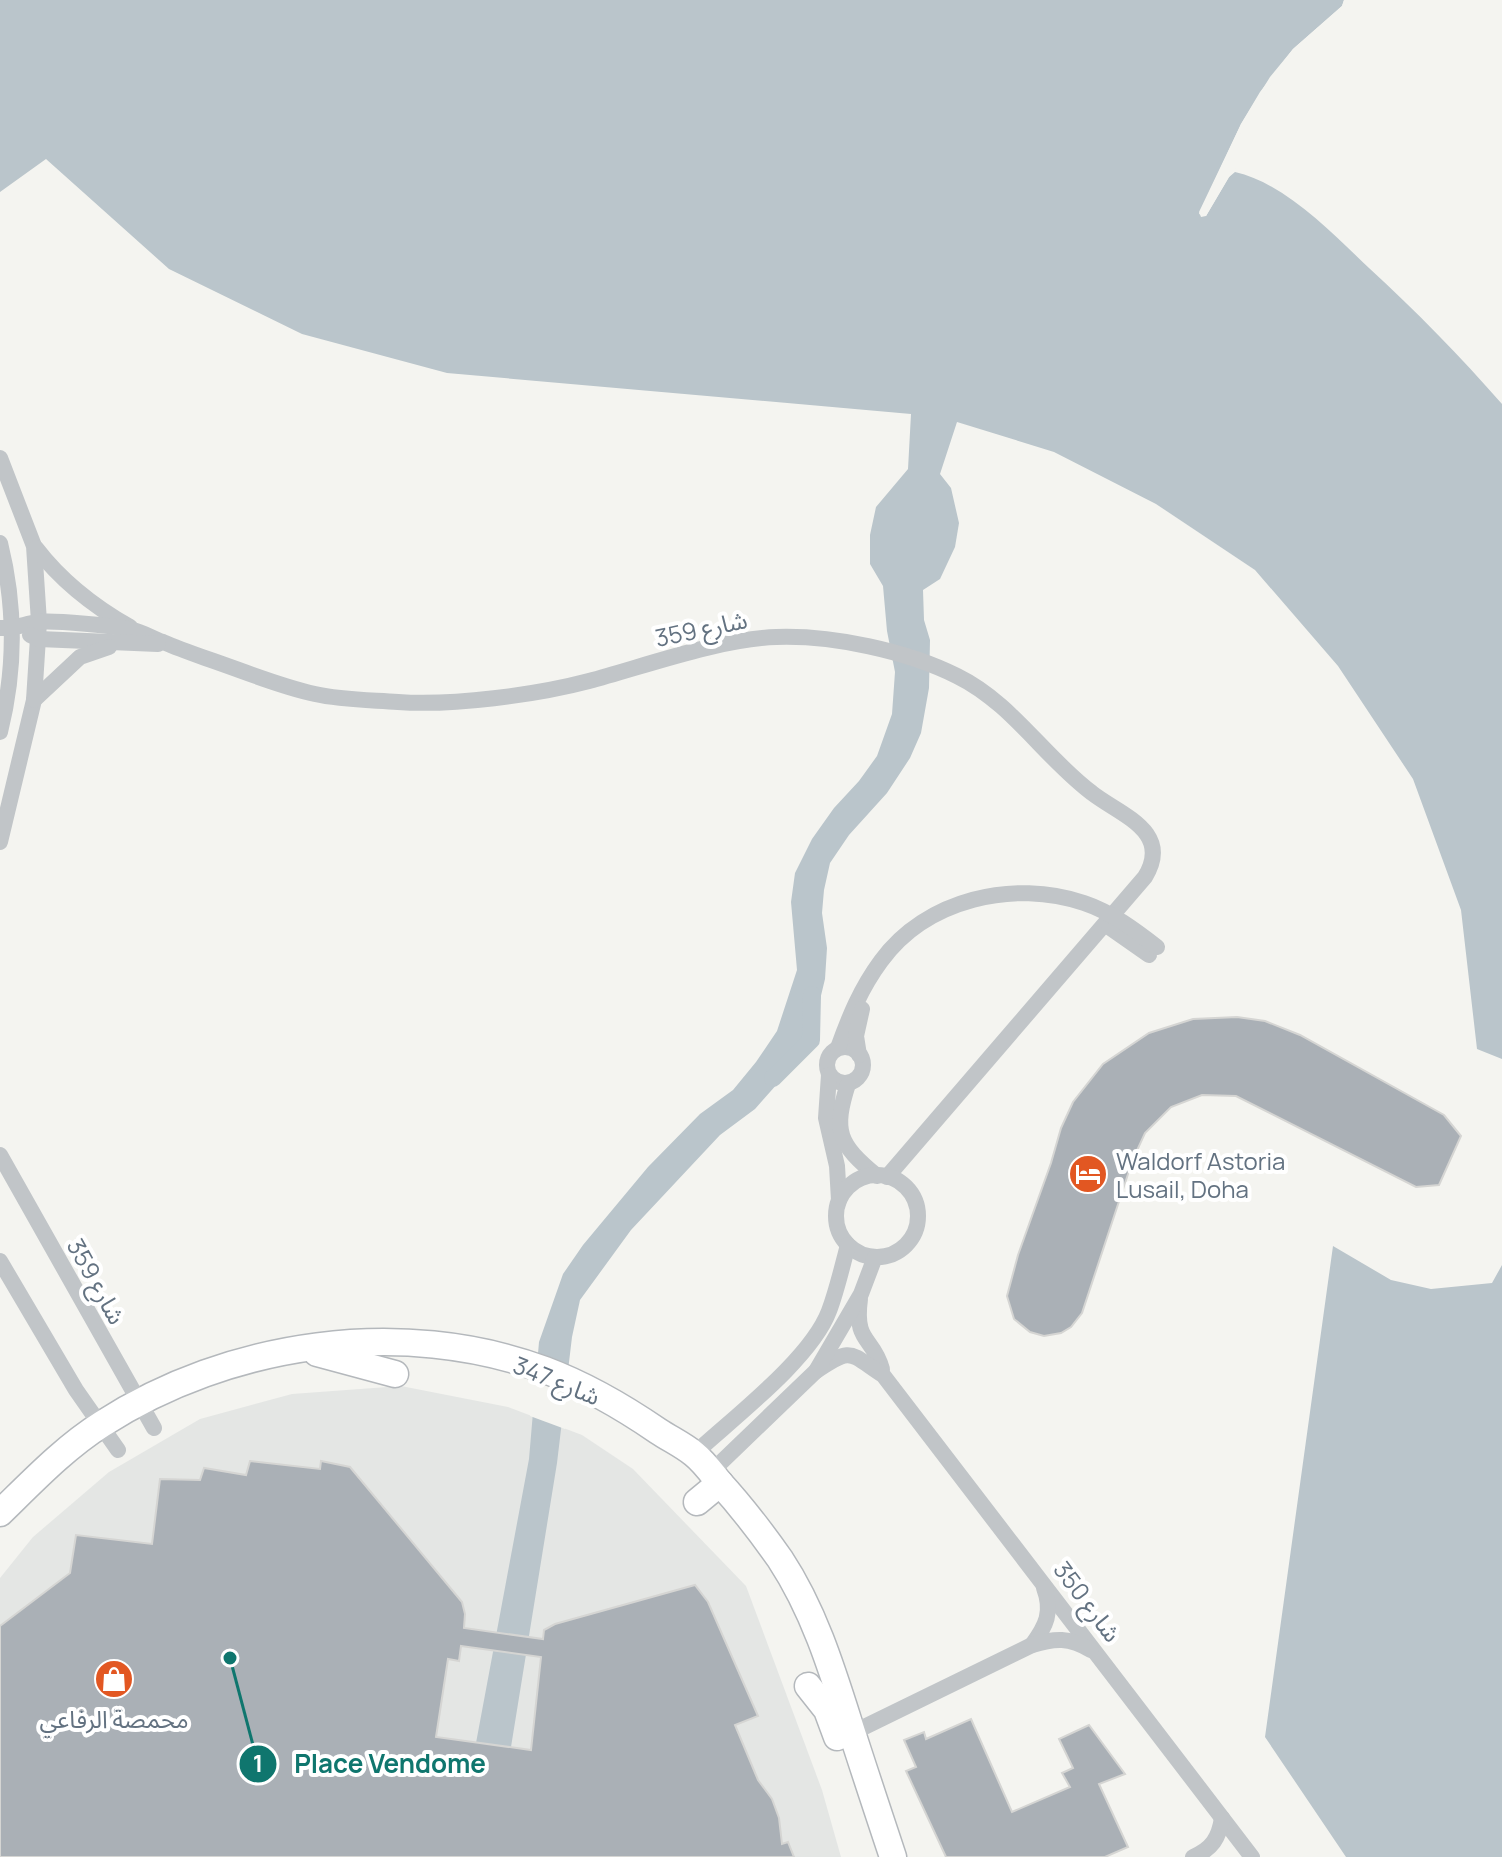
<svg xmlns="http://www.w3.org/2000/svg" width="1502" height="1857" font-family="Manrope,'Noto Sans Arabic',sans-serif">
	<rect width="100%" height="100%" fill="#f4f4f0"/>
	<!-- built -->
	<path fill="#e4e6e4" d="M401 1386 508 1407 582 1435 633 1469 746 1586 822 1790 841 1857H0V1578L33 1537 109 1472 200 1419 292 1394Z"/>
	<!-- water -->
	<g fill="#bac5cb">
		<path d="M0 0H1344L1342 6 1293 49 1270 77 1241 124 1199 214 1206 216 1229 177 1235 172C1285 183 1333 234 1369 268 1416 311 1460 356 1502 404V1059L1477 1049 1461 910 1413 779 1338 666 1255 570 1156 504 1054 452 957 422 940 474 951 488 959 523 955 547 940 579 923 590 924 620 930 640 929 688 921 733 910 758 887 793 849 835 830 863 824 890 822 913 827 948 825 979 818 1008 778 1083 755 1109 720 1135 631 1230 580 1300 572 1337 557 1463 511 1747 476 1743 529 1459 539 1342 563 1274 583 1245 648 1167 700 1114 733 1090 756 1062 777 1031 797 970 791 902 795 873 812 839 834 808 859 781 877 756 892 714 895 672 887 631 883 586 870 564V535L876 507 908 469 911 414 447 373 302 334 169 269 46 159 0 192Z"/>
		<path d="M1333 1246 1391 1280 1431 1289 1492 1283 1502 1265V1857H1346L1265 1737Z"/>
	</g>
	<!-- pier -->
	<g fill="#f4f4f0">
		<path d="M1344 0 1348 1 1345 9 1295 52 1263 95 1245 125 1203 213 1228 172 1237 168 1229 177 1206 216 1201 217 1199 212 1241 124 1260 92 1293 49 1342 6Z"/>
		<path d="M536 1355 572 1368 565 1429 530 1416Z"/>
	</g>
	<g fill="none" stroke-linecap="round" stroke-linejoin="round">
		<!-- canal -->
		<path stroke="#bac5cb" stroke-width="18" d="M773 1078 811 1040 812 995"/>
	</g>
	<!-- building -->
	<g fill="#aab0b6" stroke="#d5d5d3" stroke-width="2" fill-rule="evenodd">
		<path d="M1237 1017 1265 1021 1300 1035 1444 1115 1461 1136 1439 1185 1416 1187 1236 1096 1202 1095 1171 1107 1145 1133 1133 1159 1082 1313 1071 1327 1061 1333 1044 1336 1030 1332 1014 1319 1007 1296 1018 1255 1051 1163 1061 1128 1073 1102 1103 1064 1149 1033 1193 1019Z"/>
		<path d="M250 1461 320 1469 321 1461 350 1467 462 1602 465 1614 464 1628 543 1639 544 1630 555 1624 695 1585 708 1602 758 1716 735 1725 758 1780 772 1799 779 1818 782 1844 788 1842 794 1857H0V1626L70 1573 76 1535 152 1544 160 1479 200 1480 204 1468 246 1475ZM461 1646 541 1657 531 1750 436 1737 448 1659 459 1661Z"/>
		<path d="M971 1719 1012 1812 1070 1787 1062 1773 1073 1768 1059 1739 1089 1725 1125 1774 1099 1784 1128 1847 1105 1857H946L906 1771 916 1767 904 1740 924 1732 926 1739Z"/>
	</g>
	<g fill="none" stroke-linecap="round" stroke-linejoin="round">
		<defs>
			<g id="primary">
				<path d="M317 1353 395 1374"/>
				<path d="M697 1502 720 1483"/>
				<path d="M0 1513C32 1482 64 1448 102 1424 229 1342 402 1317 545 1370 585 1385 623 1407 658 1431 670 1439 683 1445 694 1454 704 1462 711 1472 719 1482 741 1506 761 1532 780 1559 813 1609 831 1666 849 1723 863 1767 878 1812 893 1857"/>
				<path d="M808 1686 827 1710 837 1737"/>
			</g>
		</defs>
		<!-- primary casing -->
		<use href="#primary" stroke="#b4b8bc" stroke-width="29"/>
		<!-- street -->
		<g stroke="#c1c5c8" stroke-width="16">
			<path d="M0 458 34 546 39 622 34 700 0 842"/>
			<path d="M0 543C16 607 16 668 0 732"/>
			<path d="M36 548C62 582 93 606 130 627"/>
			<path d="M0 628C14 629 24 624 38 622 53 620 117 626 133 630 143 632 153 639 163 642 177 648 191 653 205 658 241 670 278 686 315 694 341 700 371 700 398 702 452 706 536 695 589 681 645 666 719 639 776 637 833 635 907 651 957 676 1012 703 1044 757 1092 793 1120 815 1173 831 1145 877L887 1177"/>
			<path d="M30 635 39 639 158 644"/>
			<path d="M34 700 80 657 109 647"/>
			<circle cx="845" cy="1065" r="18"/>
			<path d="M829 1075 826 1118 837 1166 839 1200"/>
			<path d="M848 1084C833 1131 838 1144 877 1176"/>
			<path d="M0 1155 154 1428"/>
			<circle cx="877" cy="1216" r="41"/>
			<path d="M0 1261 76 1390 118 1450"/>
			<path d="M860 1299C854 1344 873 1336 882 1369"/>
			<path d="M816 1371C853 1346 849 1353 883 1375L1252 1857"/>
			<path d="M694 1454C733 1418 811 1359 829 1311 837 1290 842 1267 848 1245"/>
			<path d="M711 1472 816 1371 861 1294 875 1257"/>
			<path d="M1032 1645C1046 1626 1053 1612 1044 1588"/>
			<path d="M852 1733 1032 1645C1055 1638 1069 1637 1091 1650"/>
			<path d="M1193 1857C1212 1849 1219 1838 1222 1818"/>
		</g>
		<!-- primary -->
		<use href="#primary" stroke="#fff" stroke-width="26"/>
		<!-- street-bridge -->
		<g stroke="#c1c5c8" stroke-width="16">
			<path d="M1109 927 1149 955"/>
			<path d="M838 1048C849 1017 861 988 881 961 926 899 1014 879 1084 903 1111 912 1135 930 1157 947"/>
			<path d="M859 1055 856 1036 862 1009"/>
		</g>
	</g>
	<!-- icons -->
	<defs>
		<symbol id="hotel-disc" viewBox="-11 -11 22 22"><circle r="9.5" fill="#e25722" stroke="#fff"/><path d="M-6-4.5h1.5V1H6V5H4.5V3h-9V5H-6ZM-4 0a1.8 1.8 0 1 1 3.6 0ZM.5 0V-2.5h3Q6-2.5 6 0Z" fill="#fff"/></symbol>
		<symbol id="shop-disc" viewBox="-11 -11 22 22"><circle r="9.5" fill="#e25722" stroke="#fff"/><path d="M-5-2.5h2.3a2.7 3.5 0 0 1 5.4 0H5L5.5 6h-11ZM-1.5-2.5h3a1.5 2.3 0 0 0-3 0Z" fill="#fff"/></symbol>
	</defs>
	<g fill-rule="evenodd">
		<use href="#hotel-disc" x="1066" y="1152" width="44" height="44"/>
		<use href="#shop-disc" x="92" y="1657" width="44" height="44"/>
	</g>
	<g text-anchor="middle" dominant-baseline="central" stroke-width="8" stroke-linejoin="round" paint-order="stroke">
		<!-- street labels -->
		<g font-size="24" fill="#637281" stroke="#fff">
			<text transform="translate(701 628) rotate(-12)">شارع 359</text>
			<text transform="translate(97 1281) rotate(61)">شارع 359</text>
			<text transform="translate(557 1380) rotate(22)">شارع 347</text>
			<text transform="translate(1088 1601) rotate(53)">شارع 350</text>
		</g>
		<!-- poi labels -->
		<g font-size="24" fill="#637281" stroke="#fff" text-anchor="start">
			<text x="1116" y="1160">Waldorf Astoria<tspan x="1116" dy="28">Lusail, Doha</tspan></text>
			<text x="114" y="1718" text-anchor="middle">محمصة الرفاعي</text>
		</g>
	</g>
	<!-- callouts -->
	<path fill="none" stroke="#0f766e" stroke-width="3" d="M230 1658L258 1764"/>
	<g fill="#0f766e" stroke="#fff" stroke-width="3">
		<circle cx="230" cy="1658" r="8"/>
		<circle cx="258" cy="1764" r="20"/>
	</g>
	<g font-size="24" text-anchor="middle" font-weight="bold" fill="#fff">
		<text x="258" y="1772">1</text>
	</g>
	<g font-size="26" text-anchor="middle" font-weight="bold" fill="#0f766e" stroke="#fff" stroke-width="8" stroke-linejoin="round" paint-order="stroke">
		<text x="390" y="1773">Place Vendome</text>
	</g>
</svg>
